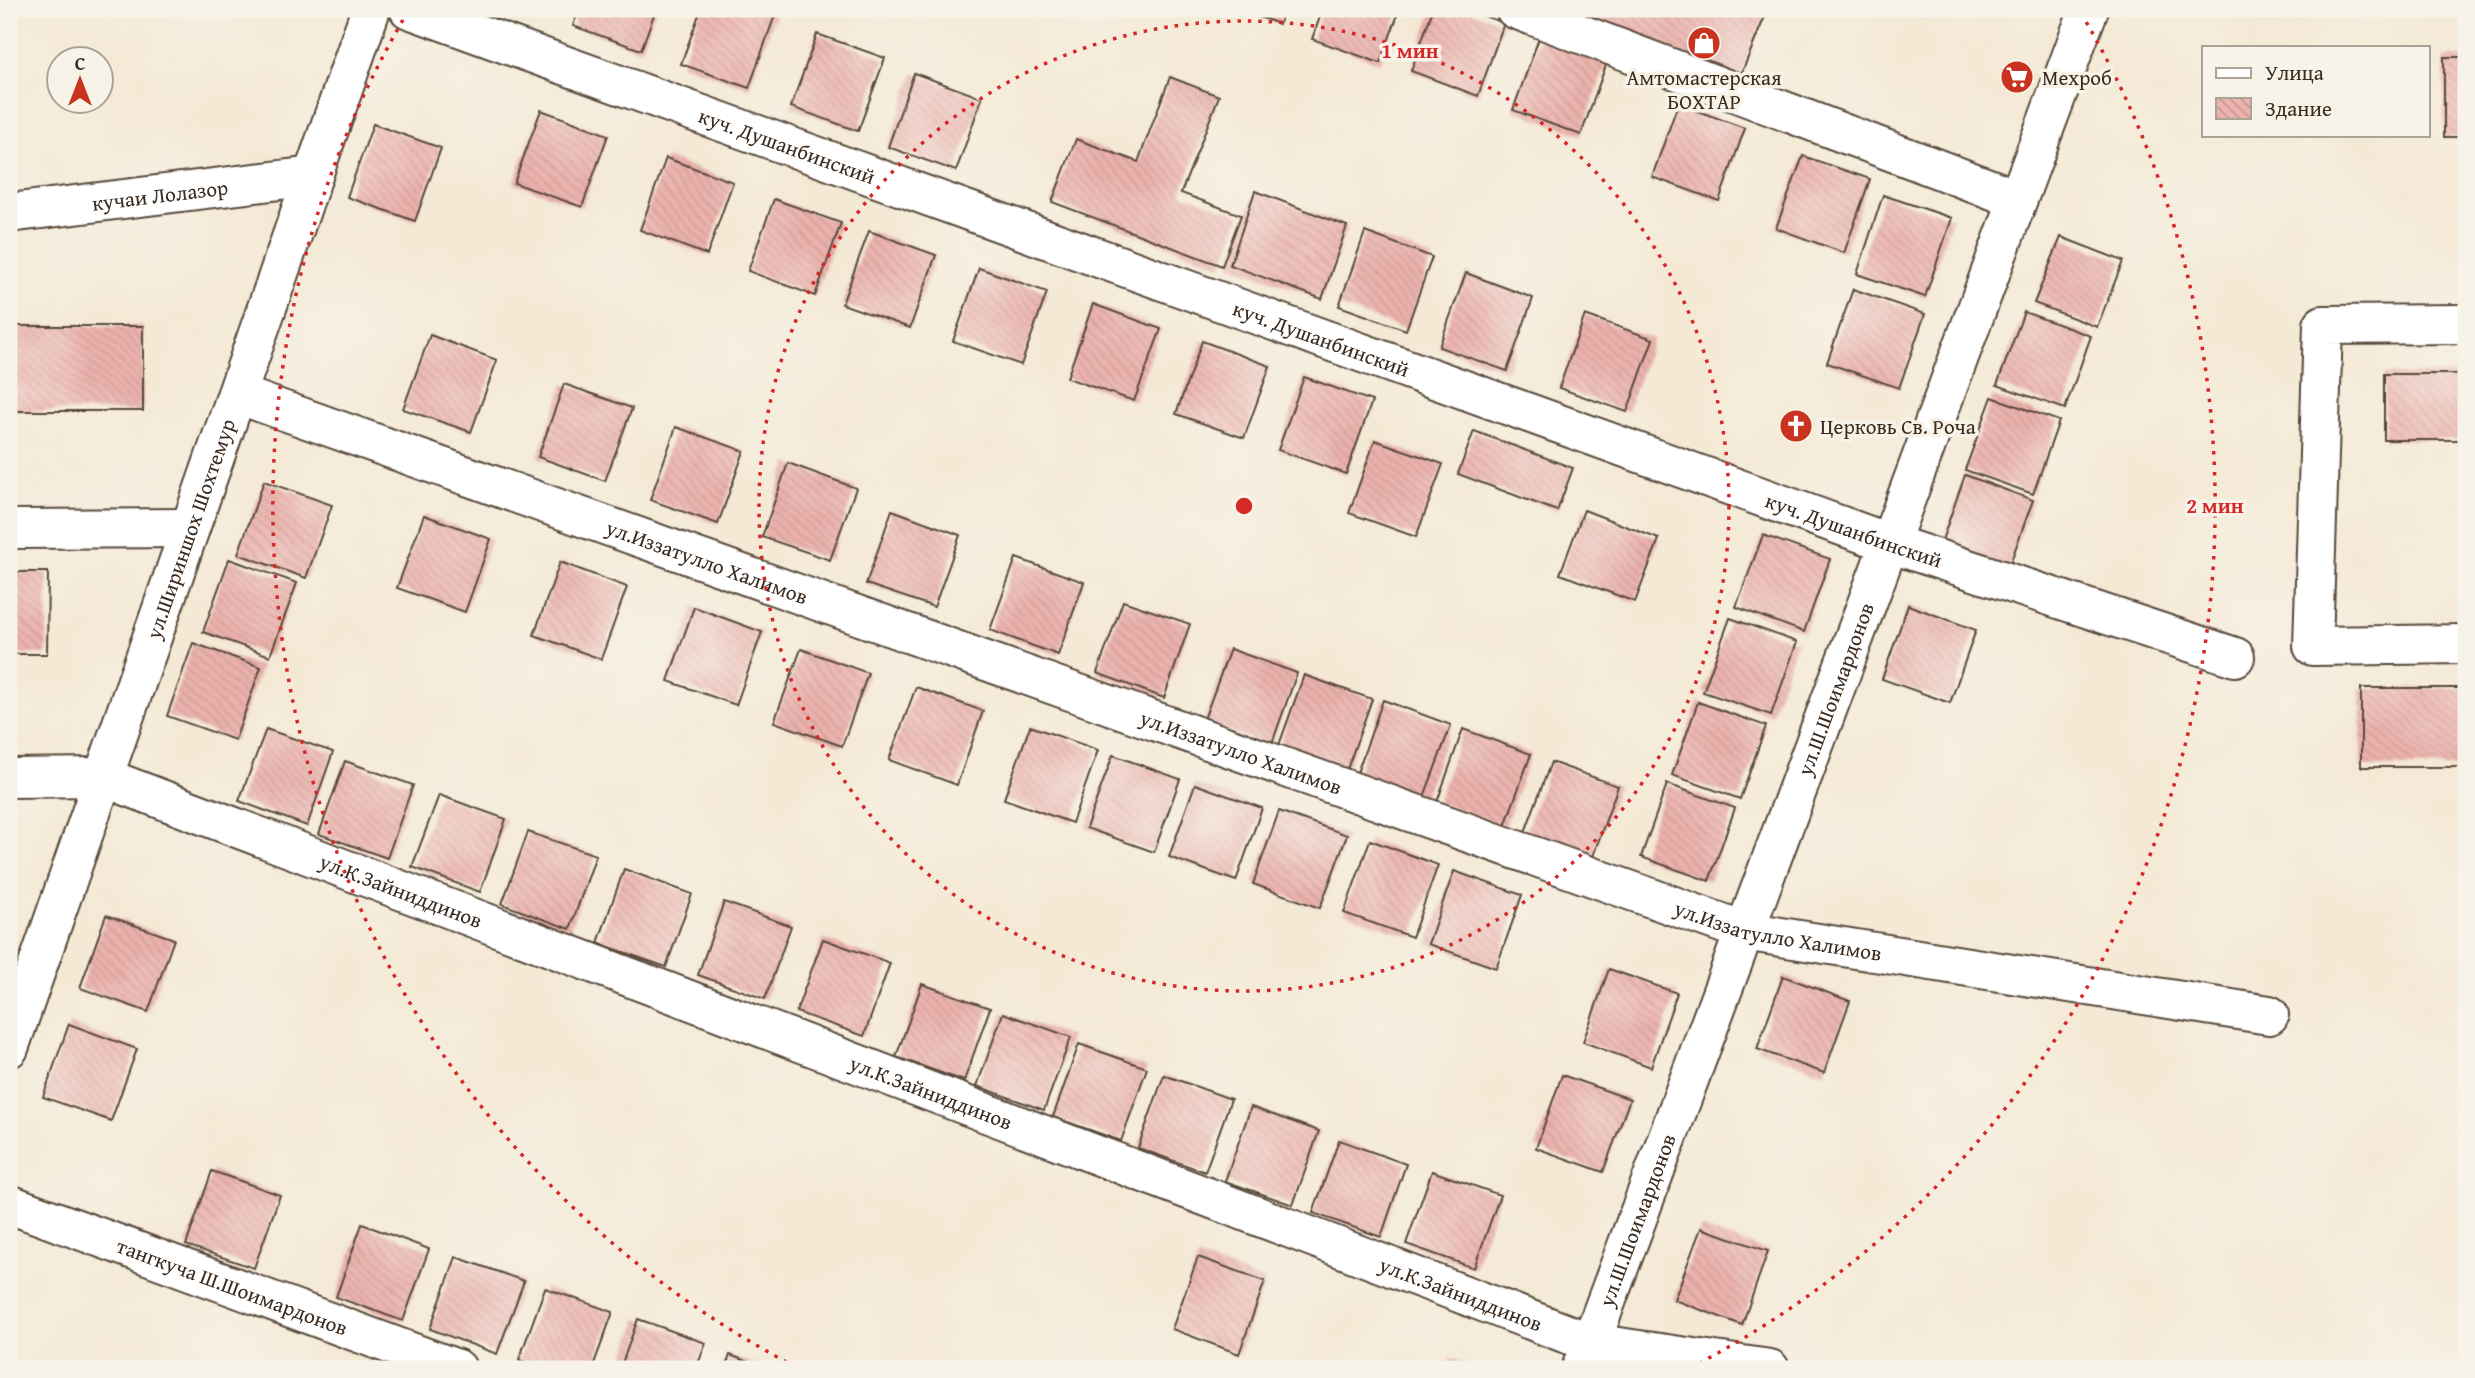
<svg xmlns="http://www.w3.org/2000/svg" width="2475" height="1378" font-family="'Gentium Book Plus',serif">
	<defs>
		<pattern id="building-back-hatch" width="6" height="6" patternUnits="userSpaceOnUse" patternTransform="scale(1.75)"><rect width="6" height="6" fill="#ecb2ad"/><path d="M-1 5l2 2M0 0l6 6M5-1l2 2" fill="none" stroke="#cb9994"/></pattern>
	</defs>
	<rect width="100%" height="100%" fill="#f7f3e8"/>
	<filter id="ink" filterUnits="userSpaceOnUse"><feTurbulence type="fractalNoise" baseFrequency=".0143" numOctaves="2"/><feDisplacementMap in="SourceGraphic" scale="14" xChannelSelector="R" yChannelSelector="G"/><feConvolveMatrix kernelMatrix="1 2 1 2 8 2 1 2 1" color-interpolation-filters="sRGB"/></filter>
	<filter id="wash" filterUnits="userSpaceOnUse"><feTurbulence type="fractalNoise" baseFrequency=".00686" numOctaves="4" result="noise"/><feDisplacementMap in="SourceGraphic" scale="28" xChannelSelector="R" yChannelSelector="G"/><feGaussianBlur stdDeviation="1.57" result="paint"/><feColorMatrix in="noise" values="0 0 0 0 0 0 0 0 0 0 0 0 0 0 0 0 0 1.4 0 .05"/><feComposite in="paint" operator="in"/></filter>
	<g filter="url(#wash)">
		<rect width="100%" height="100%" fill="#f4e9d5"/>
		<g id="blocks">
			<!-- building -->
			<g fill="url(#building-back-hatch)">
				<path d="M579 9H656L641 50 573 26Z"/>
				<path d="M701 9H756L775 15 749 88 681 64Z"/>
				<path d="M1237 9H1284L1279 24Z"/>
				<path d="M1323 9H1400L1380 63 1312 39Z"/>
				<path d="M1433 9H1465L1504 23 1478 96 1411 71Z"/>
				<path d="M1567 9H1768L1740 77Z"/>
				<path d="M817 34 885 58 858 131 791 107Z"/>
				<path d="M1539 38 1607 62 1581 135 1513 110Z"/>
				<rect x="2444" y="57" width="22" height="80"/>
				<path d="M914 73 982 98 956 171 888 147Z"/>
				<path d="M1170 77 1219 96 1181 193 1241 215 1222 266 1052 202 1076 139 1138 162Z"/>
				<path d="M1678 104 1745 128 1719 201 1652 177Z"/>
				<path d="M541 110 608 135 582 207 514 183Z"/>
				<path d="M373 124 441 148 415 221 347 197Z"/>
				<path d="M1803 156 1870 179 1844 253 1776 228Z"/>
				<path d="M666 158 733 182 707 255 640 230Z"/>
				<path d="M1255 191 1347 226 1322 299 1230 265Z"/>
				<path d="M1883 195 1952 218 1925 297 1857 274Z"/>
				<path d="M774 199 841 223 815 296 748 271Z"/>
				<path d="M869 231 936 255 910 328 842 304Z"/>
				<path d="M1365 232 1432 257 1406 330 1339 306Z"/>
				<path d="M2061 237 2123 261 2097 327 2034 303Z"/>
				<path d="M979 268 1047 292 1021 365 953 341Z"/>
				<path d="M1466 273 1533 298 1507 371 1439 347Z"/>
				<path d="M1853 289 1925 314 1899 388 1827 363Z"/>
				<path d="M1093 304 1161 329 1134 401 1067 378Z"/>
				<path d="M2024 312 2091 336 2065 409 1997 385Z"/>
				<path d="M1585 315 1653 339 1627 412 1559 388Z"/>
				<rect x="9" y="326" width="134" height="85"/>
				<path d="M430 335 497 360 471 432 403 409Z"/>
				<path d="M1202 341 1270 366 1244 438 1176 414Z"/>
				<rect x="2384" y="374" width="82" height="66"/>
				<path d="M1304 377 1372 401 1346 474 1278 450Z"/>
				<path d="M564 384 632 408 605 481 538 457Z"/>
				<path d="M1992 397 2059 421 2033 494 1965 470Z"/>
				<path d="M676 427 744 451 718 524 650 500Z"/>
				<path d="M1474 431 1573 468 1557 511 1458 474Z"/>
				<path d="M1375 440 1443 464 1416 537 1349 513Z"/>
				<path d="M788 463 856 488 830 560 762 537Z"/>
				<path d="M1965 475 2033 500 2007 572 1939 549Z"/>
				<path d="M264 481 332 505 306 578 238 554Z"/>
				<path d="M892 510 960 535 934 607 866 584Z"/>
				<path d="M1584 510 1659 539 1635 602 1560 574Z"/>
				<path d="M424 515 491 539 465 612 397 588Z"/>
				<path d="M1763 535 1830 559 1804 632 1736 607Z"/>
				<path d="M1016 558 1084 582 1058 655 990 630Z"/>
				<path d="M229 559 297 583 270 656 203 632Z"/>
				<path d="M560 562 627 587 601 659 534 635Z"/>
				<path d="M9 572H48L47 654H9Z"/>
				<path d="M1123 601 1190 624 1164 698 1097 673Z"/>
				<path d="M1908 605 1976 630 1950 703 1882 679Z"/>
				<path d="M694 607 762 632 736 705 668 681Z"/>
				<path d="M1730 618 1797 642 1771 715 1703 692Z"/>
				<path d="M193 643 261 667 235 740 167 716Z"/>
				<path d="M801 649 868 673 842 746 774 722Z"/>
				<path d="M1230 649 1297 673 1271 746 1203 722Z"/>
				<path d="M1304 675 1372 699 1346 772 1278 748Z"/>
				<path d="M916 687 983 711 957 785 889 760Z"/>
				<rect x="2361" y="688" width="105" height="79"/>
				<path d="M1383 700 1451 725 1424 797 1357 773Z"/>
				<path d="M1698 702 1766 726 1740 799 1672 775Z"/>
				<path d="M1030 726 1098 750 1072 823 1004 799Z"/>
				<path d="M266 729 333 752 307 826 239 801Z"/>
				<path d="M1463 729 1531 754 1505 826 1437 802Z"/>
				<path d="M1113 755 1180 779 1154 852 1086 828Z"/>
				<path d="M345 761 413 785 387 858 319 834Z"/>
				<path d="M1551 762 1618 786 1592 859 1524 835Z"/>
				<path d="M1195 784 1262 808 1236 881 1169 857Z"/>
				<path d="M1667 784 1735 808 1709 881 1641 857Z"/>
				<path d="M439 795 506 819 480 892 412 867Z"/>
				<path d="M1279 811 1347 835 1320 908 1253 884Z"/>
				<path d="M528 832 596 855 570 929 502 904Z"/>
				<path d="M1370 840 1438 865 1412 937 1344 913Z"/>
				<path d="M624 869 692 894 666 967 598 943Z"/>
				<path d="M1454 871 1522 895 1496 968 1428 944Z"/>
				<path d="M724 902 791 926 765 999 698 975Z"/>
				<path d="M106 915 174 939 148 1012 80 988Z"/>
				<path d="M823 939 890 963 864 1036 796 1012Z"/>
				<path d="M1609 969 1677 993 1651 1067 1583 1042Z"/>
				<path d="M1783 976 1850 1001 1824 1073 1757 1049Z"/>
				<path d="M922 984 990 1008 964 1081 896 1057Z"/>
				<path d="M1003 1013 1071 1037 1044 1110 977 1086Z"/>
				<path d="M69 1024 137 1049 111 1121 43 1097Z"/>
				<path d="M1079 1044 1147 1068 1121 1141 1053 1117Z"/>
				<path d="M1164 1075 1231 1099 1205 1172 1138 1148Z"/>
				<path d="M1562 1075 1630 1099 1603 1172 1536 1148Z"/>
				<path d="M1251 1107 1319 1131 1293 1205 1225 1181Z"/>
				<path d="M1339 1140 1406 1164 1381 1237 1313 1213Z"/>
				<path d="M212 1171 280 1195 254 1268 186 1245Z"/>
				<path d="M1432 1171 1500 1195 1474 1268 1406 1244Z"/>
				<path d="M362 1224 429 1249 403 1321 336 1297Z"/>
				<path d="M1701 1228 1768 1251 1742 1325 1674 1300Z"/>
				<path d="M456 1257 524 1281 497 1354 430 1329Z"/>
				<path d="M1198 1257 1265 1281 1239 1354 1172 1329Z"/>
				<path d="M545 1288 613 1312 592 1369H543L519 1360Z"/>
				<path d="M638 1319 706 1343 696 1369H620Z"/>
				<path d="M730 1355 768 1369H725Z"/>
				<path d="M1450 1358 1480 1369H1446Z"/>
			</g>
		</g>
	</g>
	<g filter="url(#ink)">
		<use href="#blocks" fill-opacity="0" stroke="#574739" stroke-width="2"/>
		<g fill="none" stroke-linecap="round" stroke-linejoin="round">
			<defs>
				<g id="minor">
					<path id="s1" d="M409 9 1889 543 2235 657"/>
					<path d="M1515 9 2017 199"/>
					<path id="s2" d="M9 213 313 176"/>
					<path d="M2466 324 2323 325 2313 646 2466 644"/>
					<path id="s3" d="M237 394 1744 931 2269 1015"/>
					<path d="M9 529 190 528"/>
					<path id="s4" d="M9 778 103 777 1591 1343 1770 1369"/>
					<path id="s5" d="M9 1048 371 9"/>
					<path id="s6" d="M9 1204 457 1369"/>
					<path id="s7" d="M1581 1369 2089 9"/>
				</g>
			</defs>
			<!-- minor casing -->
			<use href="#minor" stroke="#574739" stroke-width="42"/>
			<!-- minor -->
			<use href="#minor" stroke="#fff" stroke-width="38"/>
		</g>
	</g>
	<!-- distance rings -->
	<g fill="none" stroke="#d62828" stroke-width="3.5" stroke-dasharray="3.5 7">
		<circle cx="1244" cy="506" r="485"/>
		<path d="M796 1367A971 971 0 0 1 407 13M2081 13A971 971 0 0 1 1692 1367"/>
	</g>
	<!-- icons -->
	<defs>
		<symbol id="shop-disc" viewBox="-11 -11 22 22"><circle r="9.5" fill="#c8321e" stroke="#f7f3e8"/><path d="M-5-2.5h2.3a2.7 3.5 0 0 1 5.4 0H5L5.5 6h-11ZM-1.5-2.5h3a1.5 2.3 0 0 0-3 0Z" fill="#fff"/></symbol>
		<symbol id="supermarket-disc" viewBox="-11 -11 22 22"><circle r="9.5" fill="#c8321e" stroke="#f7f3e8"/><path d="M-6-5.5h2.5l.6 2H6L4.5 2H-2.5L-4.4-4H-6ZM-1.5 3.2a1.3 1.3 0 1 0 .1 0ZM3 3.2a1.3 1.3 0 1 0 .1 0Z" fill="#fff"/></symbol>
		<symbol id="church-disc" viewBox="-11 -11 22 22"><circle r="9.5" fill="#c8321e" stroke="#f7f3e8"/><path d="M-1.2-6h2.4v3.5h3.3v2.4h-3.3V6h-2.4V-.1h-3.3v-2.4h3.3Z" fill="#fff"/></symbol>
	</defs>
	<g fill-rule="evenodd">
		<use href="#shop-disc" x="1685" y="24" width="38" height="38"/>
		<use href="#supermarket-disc" x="1998" y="58" width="38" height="38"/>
		<use href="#church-disc" x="1777" y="407" width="38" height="38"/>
	</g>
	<g text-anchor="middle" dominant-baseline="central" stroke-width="7" stroke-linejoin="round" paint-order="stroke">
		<!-- poi labels -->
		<g font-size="21" fill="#3b2a1e" stroke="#f7f3e8" text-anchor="start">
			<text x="1704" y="77" text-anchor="middle">Амтомастерская<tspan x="1704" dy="24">БОХТАР</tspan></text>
			<text x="2042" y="77">Мехроб</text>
			<text x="1820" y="426">Церковь Св. Роча</text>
		</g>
		<!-- street labels -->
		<g font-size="21" fill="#3b2a1e" stroke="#f7f3e8">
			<text stroke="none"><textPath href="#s1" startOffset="402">куч. Душанбинский</textPath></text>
			<text stroke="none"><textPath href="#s2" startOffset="152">кучаи Лолазор</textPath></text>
			<text stroke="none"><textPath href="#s1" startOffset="970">куч. Душанбинский</textPath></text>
			<text stroke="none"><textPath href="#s5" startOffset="550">ул.Шириншох Шохтемур</textPath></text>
			<text stroke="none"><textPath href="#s1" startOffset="1536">куч. Душанбинский</textPath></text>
			<text stroke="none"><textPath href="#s3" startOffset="499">ул.Иззатулло Халимов</textPath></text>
			<text stroke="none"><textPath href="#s7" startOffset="726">ул.Ш.Шоимардонов</textPath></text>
			<text stroke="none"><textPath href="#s3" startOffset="1066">ул.Иззатулло Халимов</textPath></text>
			<text stroke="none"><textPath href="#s4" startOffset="413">ул.К.Зайниддинов</textPath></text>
			<text stroke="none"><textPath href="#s3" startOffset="1633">ул.Иззатулло Халимов</textPath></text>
			<text stroke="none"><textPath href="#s4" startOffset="980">ул.К.Зайниддинов</textPath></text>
			<text stroke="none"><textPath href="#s7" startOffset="159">ул.Ш.Шоимардонов</textPath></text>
			<text stroke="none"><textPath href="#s6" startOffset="238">тангкуча Ш.Шоимардонов</textPath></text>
			<text stroke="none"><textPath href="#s4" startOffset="1547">ул.К.Зайниддинов</textPath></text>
		</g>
	</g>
	<circle cx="1244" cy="506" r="10" fill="#d62828" stroke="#f7f3e8" stroke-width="3.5"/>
	<g font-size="21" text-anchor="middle" font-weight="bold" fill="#d62828" stroke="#f7f3e8" stroke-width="7" stroke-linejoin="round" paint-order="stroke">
		<text x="1410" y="58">1 мин</text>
		<text x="2215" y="513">2 мин</text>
	</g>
	<!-- margin -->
	<rect width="2475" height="1378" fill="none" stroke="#f7f3e8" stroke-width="35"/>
	<!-- legend -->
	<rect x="2202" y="46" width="228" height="91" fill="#f7f3e8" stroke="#aca397" stroke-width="2"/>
	<rect x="2216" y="68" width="35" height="10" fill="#ffffff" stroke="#aca397" stroke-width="2"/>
	<text x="2265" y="80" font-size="21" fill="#3b2a1e">Улица</text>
	<rect x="2216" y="98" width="35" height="21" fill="url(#building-back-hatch)" stroke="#aca397" stroke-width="2"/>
	<text x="2265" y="116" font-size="21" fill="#3b2a1e">Здание</text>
	<!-- north arrow -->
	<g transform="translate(80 80)"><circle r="33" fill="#f7f3e8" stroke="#aca397" stroke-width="2"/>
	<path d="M0-5L12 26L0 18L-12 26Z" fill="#c8321e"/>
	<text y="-10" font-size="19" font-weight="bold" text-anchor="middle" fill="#3b2a1e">С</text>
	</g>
</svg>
